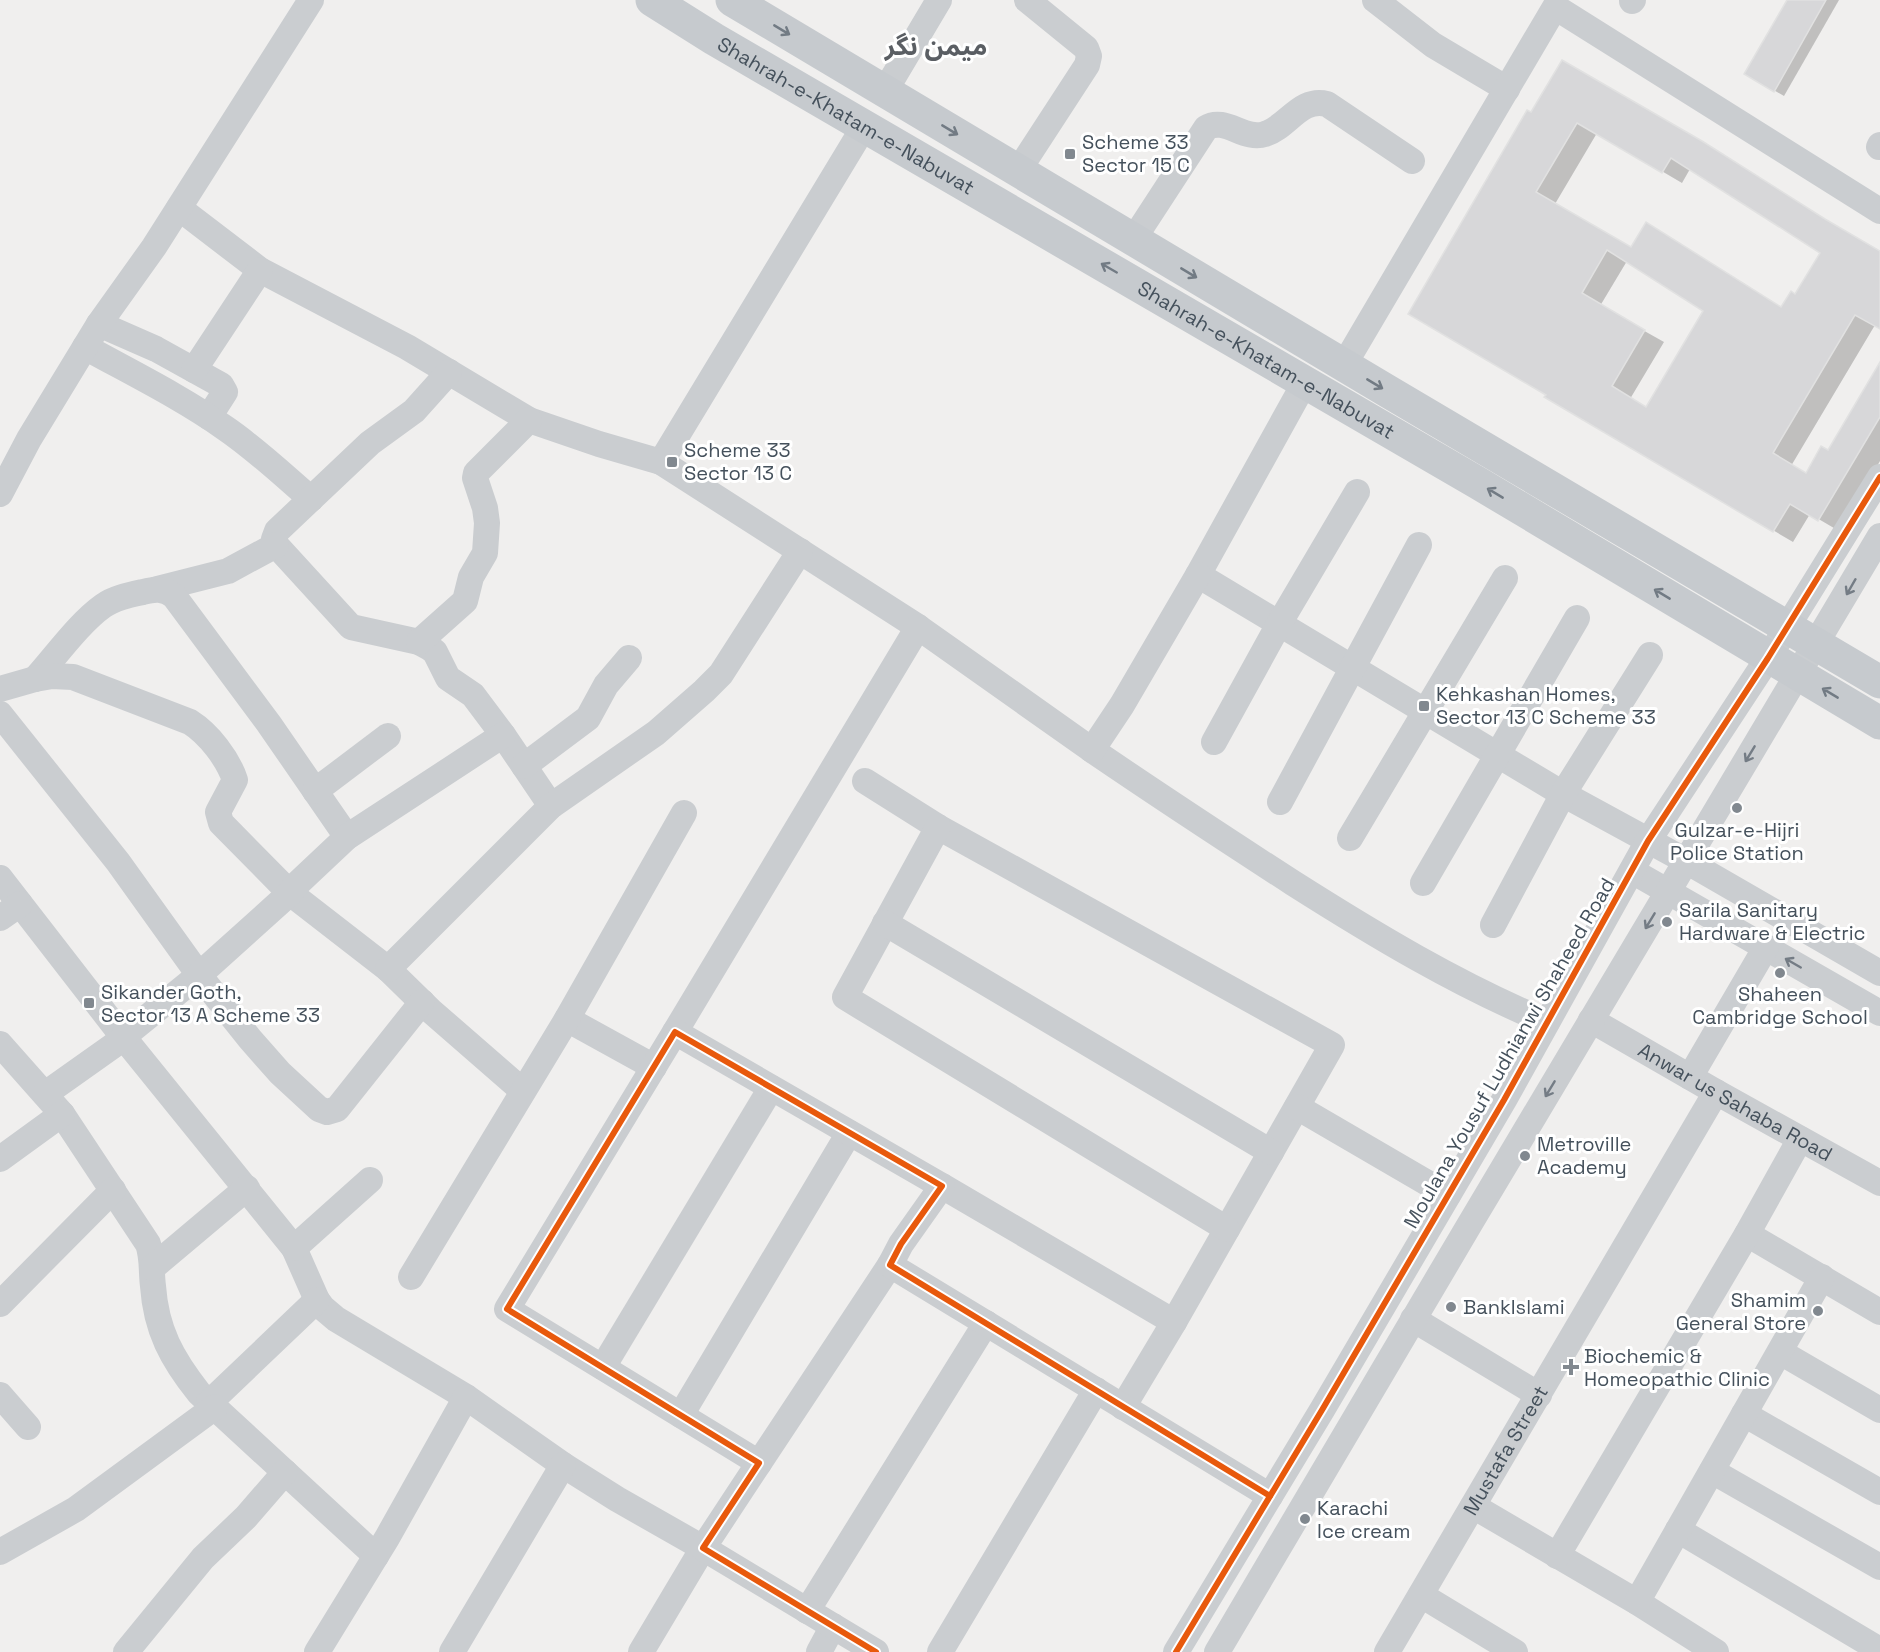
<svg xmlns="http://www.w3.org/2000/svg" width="1880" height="1652" font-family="'Space Grotesk','Noto Sans Arabic',sans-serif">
	<rect width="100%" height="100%" fill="#f0efee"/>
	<!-- shadow -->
	<g fill="#0003" fill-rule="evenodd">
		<path d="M1789 0H1839L1784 96 1746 74Z"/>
		<path d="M1562 62 1880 252V328L1875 325 1791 466 1806 475 1829 452 1880 365V461L1839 531 1810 514 1793 542 1546 397 1548 394 1410 313ZM1597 133 1682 183 1690 169 1822 252 1796 296 1782 308 1631 249 1555 204ZM1627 261 1705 310 1647 408 1630 399 1664 342 1600 306Z"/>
	</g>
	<!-- building -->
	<g fill="#d7d7d9" stroke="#e1e1e1" stroke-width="1.5" fill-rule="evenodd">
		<path d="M1787 0H1826L1774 92 1744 74Z"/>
		<path d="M1562 60 1702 141 1825 219 1880 251V329L1855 315 1773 453 1806 473 1821 446 1828 450 1880 362V417L1818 521 1790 504 1773 532 1544 397 1546 395 1408 314 1527 110 1531 112ZM1577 123 1662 173 1671 158 1820 253 1795 294 1791 291 1781 307 1646 222 1631 247 1536 192ZM1607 250 1703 311 1646 407 1612 386 1645 330 1582 293Z"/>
	</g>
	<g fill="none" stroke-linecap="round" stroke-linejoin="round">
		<!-- minor -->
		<g stroke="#cacdd0" stroke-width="26">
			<path d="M1375 0 1433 45 1507 89"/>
			<path d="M1632 1 1633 0"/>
			<path d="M885 91 939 0"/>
			<path d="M865 125 661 462 918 627"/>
			<path d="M1879 147 1880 145"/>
			<path d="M1018 171 1087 65 1089 56 1086 48 1027 0"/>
			<path d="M179 208 260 270 407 347 529 420 599 444 661 462"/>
			<path d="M1133 240 1206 128C1225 116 1244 141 1265 134 1288 127 1300 97 1327 104L1412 161"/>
			<path d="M99 324 156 349 221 385 225 392 209 417"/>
			<path d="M85 347C132 373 181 397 225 428 256 449 283 475 311 499"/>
			<path d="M1344 365 1555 7 1880 211"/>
			<path d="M194 370 260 270"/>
			<path d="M449 372 414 411 370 443 277 531 274 539 276 545 351 627 419 642 430 648 435 652 448 678 473 695 503 735 551 806"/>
			<path d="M1305 382 1198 575 1563 794 1686 861 1880 973"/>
			<path d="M0 494 29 439 99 324 154 247 311 0"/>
			<path d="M157 589 228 571 276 545"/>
			<path d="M419 642 465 601 471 577 485 553 487 523 485 508 475 478 476 473 529 420"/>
			<path d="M35 679C55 657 79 623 103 606 114 598 129 595 143 592 155 589 163 588 174 596L269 724 347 837"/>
			<path d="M0 689 35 679 52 676 73 677 190 722C209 734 228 759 235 780L218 812 221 823 290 893 388 969 431 1011 523 1091"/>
			<path d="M0 714 118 862 199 975 250 1039 280 1073 319 1109 327 1112 337 1109 422 1002"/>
			<path d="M1214 742 1279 624 1357 492"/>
			<path d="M1092 750C1158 795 1225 839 1293 883 1375 935 1458 985 1547 1022"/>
			<path d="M524 766 588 718 606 685 629 658"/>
			<path d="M865 781 938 827 1332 1045 1174 1322"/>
			<path d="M315 791 388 736"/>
			<path d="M1280 802 1419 545"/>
			<path d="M938 827 845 997 1227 1229"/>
			<path d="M1350 838 1505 578"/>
			<path d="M1632 871 1880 1013"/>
			<path d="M0 878 124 1038 294 1248 317 1300 323 1308 336 1319 466 1397"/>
			<path d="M1423 883 1577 618"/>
			<path d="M0 918 20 904"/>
			<path d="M885 923 1271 1152"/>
			<path d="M1493 925 1563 794 1650 655"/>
			<path d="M388 969 551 806 656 733 704 691 721 674 800 551"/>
			<path d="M567 1019 654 1067"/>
			<path id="s1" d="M1591 1020 1716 1092 1880 1183"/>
			<path d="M675 1032 918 627 1092 750 1122 705 1198 575"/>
			<path d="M123 1037 199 975 290 893 296 885 347 837 503 735"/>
			<path d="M0 1044 62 1114 148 1244C153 1258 151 1271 153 1286 156 1330 172 1359 199 1393L376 1556"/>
			<path d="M1690 1077 1766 947"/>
			<path d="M45 1094 124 1038"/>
			<path d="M1297 1107 1448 1195"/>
			<path d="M0 1159 62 1114"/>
			<path d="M942 1186 1174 1322 1123 1407"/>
			<path d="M1747 1234 1880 1312"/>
			<path d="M294 1248 370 1180"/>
			<path d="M152 1268 247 1188"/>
			<path d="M411 1277 567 1019 684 813"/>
			<path d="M0 1304 113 1190"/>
			<path d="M1413 1319 1539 1395"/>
			<path d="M1780 1352 1880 1410"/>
			<path d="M603 1367 771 1088"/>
			<path d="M0 1395 28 1427"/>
			<path d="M209 1403 317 1300"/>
			<path d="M1744 1414 1880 1492"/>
			<path d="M681 1415 849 1133"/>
			<path d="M759 1463 890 1265"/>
			<path d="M1712 1471 1880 1567"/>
			<path d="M1473 1506 1637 1602 1716 1652"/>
			<path d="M1678 1530 1880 1650"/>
			<path d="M0 1552 76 1509 215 1407"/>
			<path d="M1557 1556 1747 1234 1800 1139"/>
			<path d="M1421 1595 1515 1652"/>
			<path d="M1637 1602 1822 1277"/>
			<path d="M807 1611 986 1323"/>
			<path d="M126 1652 203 1558 246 1517 285 1472"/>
			<path d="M317 1652 387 1538 466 1397 563 1465 617 1499 703 1548 641 1652"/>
			<path d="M452 1652 563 1465"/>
			<path d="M819 1652 833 1626"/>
			<path d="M876 1652 703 1548 759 1463 507 1309 675 1032 942 1186 901 1244 890 1265 1270 1496"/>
			<path d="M940 1652 1096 1390"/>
			<path d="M1176 1652 1322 1410 1504 1100 1648 841 1768 658 1880 477"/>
			<path d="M1217 1652 1471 1222 1880 536"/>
			<path id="s2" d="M1387 1652 1716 1092"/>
		</g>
		<!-- major -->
		<g stroke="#c6cace" stroke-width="33">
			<path id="s3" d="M652 0 714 39 1478 483 1880 723"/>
			<path d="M732 0 1389 392 1880 682"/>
		</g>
		<defs>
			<g id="cycleway">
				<path d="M876 1652 703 1548 759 1463 507 1309 675 1032 942 1186 901 1244 890 1265 1270 1496"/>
				<path d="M1176 1652 1322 1410 1504 1100 1648 841 1768 658 1880 477"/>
			</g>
		</defs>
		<!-- cycleway casing -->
		<use href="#cycleway" stroke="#fff" stroke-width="10"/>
		<!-- cycleway -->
		<use href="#cycleway" stroke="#e8590c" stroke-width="6"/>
	</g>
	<!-- one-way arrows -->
	<defs><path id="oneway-shaft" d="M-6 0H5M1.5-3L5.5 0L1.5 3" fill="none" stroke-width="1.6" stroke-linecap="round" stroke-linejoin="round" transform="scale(1.5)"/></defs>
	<g stroke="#727b84">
		<use href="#oneway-shaft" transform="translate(782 30) rotate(31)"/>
		<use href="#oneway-shaft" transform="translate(950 130) rotate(31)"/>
		<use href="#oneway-shaft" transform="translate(1109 268) rotate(-150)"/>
		<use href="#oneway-shaft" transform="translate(1189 273) rotate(31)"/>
		<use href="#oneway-shaft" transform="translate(1375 384) rotate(31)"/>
		<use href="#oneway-shaft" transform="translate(1495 493) rotate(-149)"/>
		<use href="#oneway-shaft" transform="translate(1662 594) rotate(-149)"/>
		<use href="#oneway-shaft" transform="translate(1830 693) rotate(-149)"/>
	</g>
	<g stroke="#747c85">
		<use href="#oneway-shaft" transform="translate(1851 587) rotate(120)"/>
		<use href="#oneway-shaft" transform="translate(1750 754) rotate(121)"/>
		<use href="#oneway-shaft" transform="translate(1650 921) rotate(121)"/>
		<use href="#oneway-shaft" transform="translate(1793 963) rotate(-150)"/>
		<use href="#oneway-shaft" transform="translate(1550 1089) rotate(121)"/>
	</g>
	<!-- markers -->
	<g fill="#81888f" stroke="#fff" stroke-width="2">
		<rect x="1064" y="148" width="12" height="12" rx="3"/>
		<rect x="666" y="456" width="12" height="12" rx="3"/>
		<rect x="1418" y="700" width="12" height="12" rx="3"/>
		<circle cx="1737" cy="808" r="6"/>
		<circle cx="1667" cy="922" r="6"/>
		<circle cx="1780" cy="973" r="6"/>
		<rect x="83" y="997" width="12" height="12" rx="3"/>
		<circle cx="1525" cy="1156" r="6"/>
		<circle cx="1451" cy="1307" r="6"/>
		<circle cx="1818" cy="1311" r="6"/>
		<path d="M1568 1358h6v6h6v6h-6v6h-6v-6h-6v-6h6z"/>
		<circle cx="1305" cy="1519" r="6"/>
	</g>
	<g text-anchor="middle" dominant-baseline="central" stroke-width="6" stroke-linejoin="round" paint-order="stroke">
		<!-- street labels -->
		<g font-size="20" fill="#45515c" stroke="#fff">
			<text stroke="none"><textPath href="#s3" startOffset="226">Shahrah-e-Khatam-e-Nabuvat</textPath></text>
			<text stroke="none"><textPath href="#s3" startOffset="712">Shahrah-e-Khatam-e-Nabuvat</textPath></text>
			<text transform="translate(1509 1053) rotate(-60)">Moulana Yousuf Ludhianwi Shaheed Road</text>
			<text stroke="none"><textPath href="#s1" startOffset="166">Anwar us Sahaba Road</textPath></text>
			<text stroke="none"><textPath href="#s2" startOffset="234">Mustafa Street</textPath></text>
		</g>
		<!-- poi labels -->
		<g font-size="20" fill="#45515c" stroke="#fff" text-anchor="start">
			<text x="1082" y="142">Scheme 33<tspan x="1082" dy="23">Sector 15 C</tspan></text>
			<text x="684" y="450">Scheme 33<tspan x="684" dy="23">Sector 13 C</tspan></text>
			<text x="1436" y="694">Kehkashan Homes,<tspan x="1436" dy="23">Sector 13 C Scheme 33</tspan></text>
			<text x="1737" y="830" text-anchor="middle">Gulzar-e-Hijri<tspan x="1737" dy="23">Police Station</tspan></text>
			<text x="1679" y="910">Sarila Sanitary<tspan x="1679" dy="23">Hardware &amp; Electric</tspan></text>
			<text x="101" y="992">Sikander Goth,<tspan x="101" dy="23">Sector 13 A Scheme 33</tspan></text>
			<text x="1780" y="994" text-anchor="middle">Shaheen<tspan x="1780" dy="23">Cambridge School</tspan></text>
			<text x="1537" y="1144">Metroville<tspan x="1537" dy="23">Academy</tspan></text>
			<text x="1806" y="1300" text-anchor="end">Shamim<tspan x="1806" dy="23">General Store</tspan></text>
			<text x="1463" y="1307">BankIslami</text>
			<text x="1584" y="1356">Biochemic &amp;<tspan x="1584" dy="23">Homeopathic Clinic</tspan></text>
			<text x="1317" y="1508">Karachi<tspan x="1317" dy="23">Ice cream</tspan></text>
		</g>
		<!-- district labels -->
		<g font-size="26" font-weight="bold" fill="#5a5e63" stroke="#fff">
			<text x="936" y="46">میمن نگر</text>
		</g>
	</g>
</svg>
